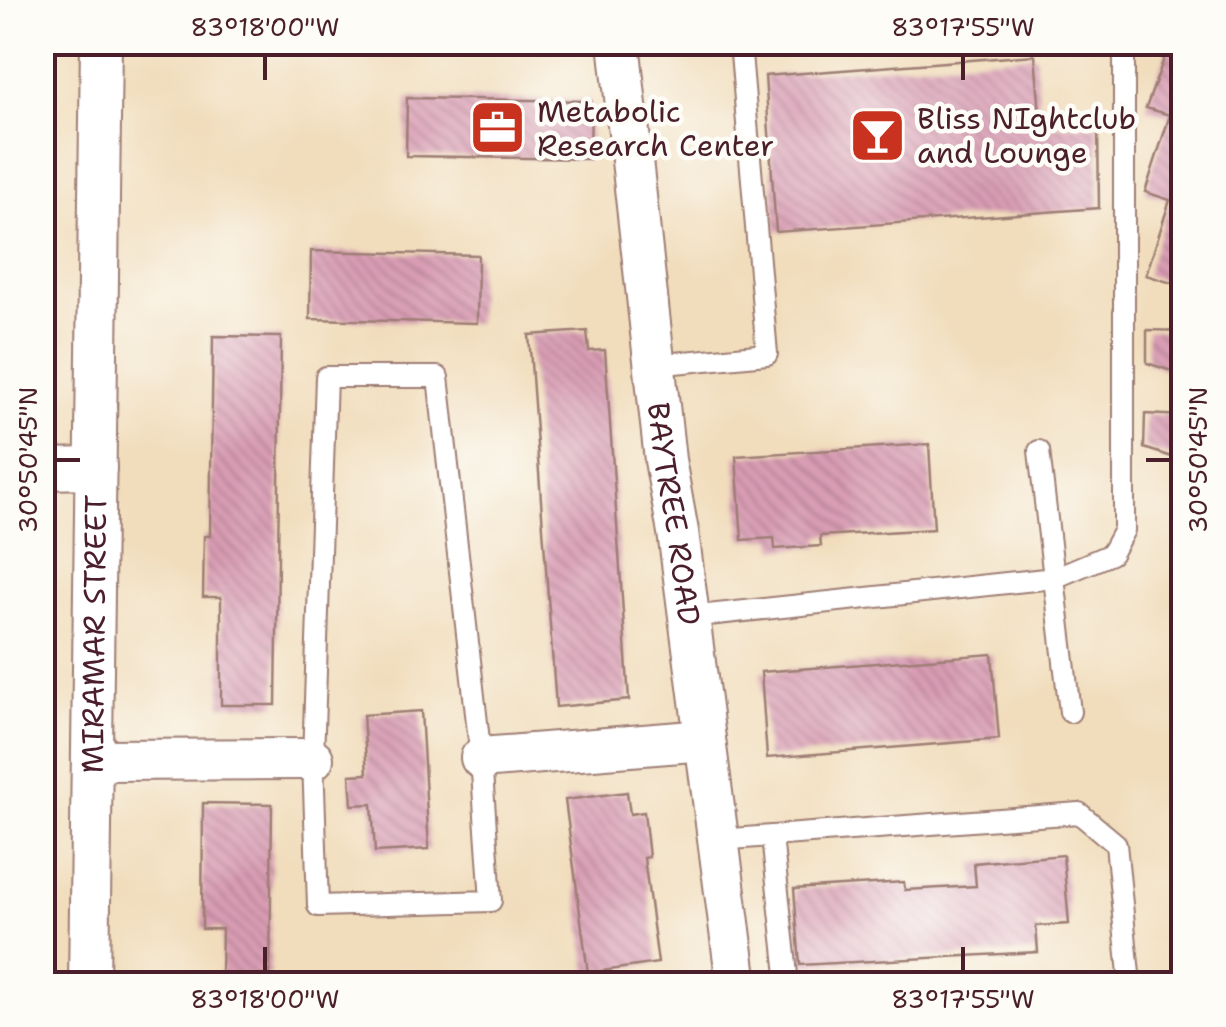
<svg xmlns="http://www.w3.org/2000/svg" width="1226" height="1027" font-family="'Shantell Sans',sans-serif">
	<defs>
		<pattern id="building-back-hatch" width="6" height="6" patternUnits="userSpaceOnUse" patternTransform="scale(2.5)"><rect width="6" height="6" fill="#d99db4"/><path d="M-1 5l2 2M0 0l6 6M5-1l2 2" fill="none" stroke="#b27f93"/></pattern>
	</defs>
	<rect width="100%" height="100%" fill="#fdfcf7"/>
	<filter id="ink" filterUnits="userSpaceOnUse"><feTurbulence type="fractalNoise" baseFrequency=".01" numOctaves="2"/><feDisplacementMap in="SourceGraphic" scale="20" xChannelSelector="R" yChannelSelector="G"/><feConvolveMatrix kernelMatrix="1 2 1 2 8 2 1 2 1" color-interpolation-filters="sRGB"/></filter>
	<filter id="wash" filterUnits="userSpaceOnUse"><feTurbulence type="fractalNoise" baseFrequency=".0048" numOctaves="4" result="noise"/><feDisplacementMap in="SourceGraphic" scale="40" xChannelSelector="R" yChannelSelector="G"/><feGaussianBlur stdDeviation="2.25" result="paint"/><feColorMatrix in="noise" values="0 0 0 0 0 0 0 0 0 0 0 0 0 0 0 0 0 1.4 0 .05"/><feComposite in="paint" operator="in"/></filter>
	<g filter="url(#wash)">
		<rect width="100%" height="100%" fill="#f1ddbc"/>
		<g id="blocks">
			<!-- building -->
			<g fill="url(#building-back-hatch)">
				<path d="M1170 42H1184V287L1146 275 1170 200 1145 192 1170 115 1146 108Z"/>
				<path d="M1035 55 1041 125H1098L1099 208 776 232 765 76Z"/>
				<path d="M407 98 591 101 590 159 406 156Z"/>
				<path d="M311 251 478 255 477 323 310 319Z"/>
				<path d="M1147 330 1184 331V375L1147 363Z"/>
				<path d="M587 331 589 351 605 350 629 700 556 707 529 335Z"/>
				<path d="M213 336 281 337 276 705H221V597H203L204 536H210Z"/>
				<path d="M1145 414 1184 416V461L1144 448Z"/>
				<path d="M929 444 934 529 820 536 821 546 775 549 774 538 742 540 736 456Z"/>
				<path d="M992 654 999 739 767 758 761 672Z"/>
				<path d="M421 711 429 849 375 852 372 804 352 805 350 775 367 774 363 715Z"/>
				<path d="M627 792 630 814 644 812 649 857 644 858 658 963 588 973 565 800Z"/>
				<path d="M203 803 272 804 270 975H221L222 929H202Z"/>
				<path d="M1063 855 1069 924 1036 926 1038 952 800 965 794 889 904 882 905 890 976 886 974 863Z"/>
			</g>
		</g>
	</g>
	<g filter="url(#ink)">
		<use href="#blocks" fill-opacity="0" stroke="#9e7e74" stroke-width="2.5"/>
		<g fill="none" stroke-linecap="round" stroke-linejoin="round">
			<defs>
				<g id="lane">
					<path d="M654 365 767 354 740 42"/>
					<path d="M326 377H438L481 758 491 901 318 906 313 759Z"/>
					<path d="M689 617 1054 578 1039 451"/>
					<path d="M1070 712 1054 578 1111 554 1124 530V42"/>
					<path d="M772 837 788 984"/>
					<path d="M718 840 1079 813 1116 844 1130 984"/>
				</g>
				<g id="street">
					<path id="s1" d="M619 42 665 460 678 532 737 984"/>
					<path d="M42 469 96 468"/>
					<path d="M481 758 705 740"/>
					<path d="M93 760 313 759"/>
					<path id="s2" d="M89 984 101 42"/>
				</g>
			</defs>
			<!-- lane casing -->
			<use href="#lane" stroke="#9e7e74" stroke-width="24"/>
			<!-- street casing -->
			<use href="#street" stroke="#9e7e74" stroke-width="44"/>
			<!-- lane -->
			<use href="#lane" stroke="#fff" stroke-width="20"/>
			<!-- street -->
			<use href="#street" stroke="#fff" stroke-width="40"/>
		</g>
	</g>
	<!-- ticks -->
	<path fill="none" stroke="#4a1f2b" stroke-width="4" d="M265 55V80M963 55V80M55 460H80M1146 460H1171M265 947V972M963 947V972"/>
	<!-- icons -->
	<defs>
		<symbol id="office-square" viewBox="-11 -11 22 22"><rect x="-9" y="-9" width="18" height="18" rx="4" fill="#c8321e" stroke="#fdfcf7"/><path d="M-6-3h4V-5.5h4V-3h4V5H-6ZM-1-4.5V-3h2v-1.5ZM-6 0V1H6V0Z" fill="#fff"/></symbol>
		<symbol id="bar-square" viewBox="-11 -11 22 22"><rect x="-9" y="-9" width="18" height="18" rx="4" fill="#c8321e" stroke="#fdfcf7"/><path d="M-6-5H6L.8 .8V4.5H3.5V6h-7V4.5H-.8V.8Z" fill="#fff"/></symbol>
	</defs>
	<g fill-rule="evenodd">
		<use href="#office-square" x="466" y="96" width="63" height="63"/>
		<use href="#bar-square" x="846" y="104" width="63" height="63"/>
	</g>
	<g text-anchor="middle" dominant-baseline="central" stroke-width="9" stroke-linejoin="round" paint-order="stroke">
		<!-- poi labels -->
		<g font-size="30" fill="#4a1f2b" stroke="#fdfcf7" text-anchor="start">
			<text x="537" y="111">Metabolic<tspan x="537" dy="34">Research Center</tspan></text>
			<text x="917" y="118">Bliss NIghtclub<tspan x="917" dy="34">and Lounge</tspan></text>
		</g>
		<!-- street labels -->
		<g font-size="30" fill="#4a1f2b" stroke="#fdfcf7">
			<text stroke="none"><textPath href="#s1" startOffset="475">BAYTREE ROAD</textPath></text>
			<text stroke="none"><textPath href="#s2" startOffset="350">MIRAMAR STREET</textPath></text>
		</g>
	</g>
	<!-- margin -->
	<rect width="1226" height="1027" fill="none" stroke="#fdfcf7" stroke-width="110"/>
	<rect x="55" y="55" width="1116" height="917" fill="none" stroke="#4a1f2b" stroke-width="4"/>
	<g font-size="25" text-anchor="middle" fill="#4a1f2b">
		<text x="265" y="36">83°18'00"W</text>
		<text x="963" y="36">83°17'55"W</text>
		<text transform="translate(28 460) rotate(-90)" y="9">30°50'45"N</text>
		<text transform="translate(1198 460) rotate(-90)" y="9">30°50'45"N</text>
		<text x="265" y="1008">83°18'00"W</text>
		<text x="963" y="1008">83°17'55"W</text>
	</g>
</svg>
